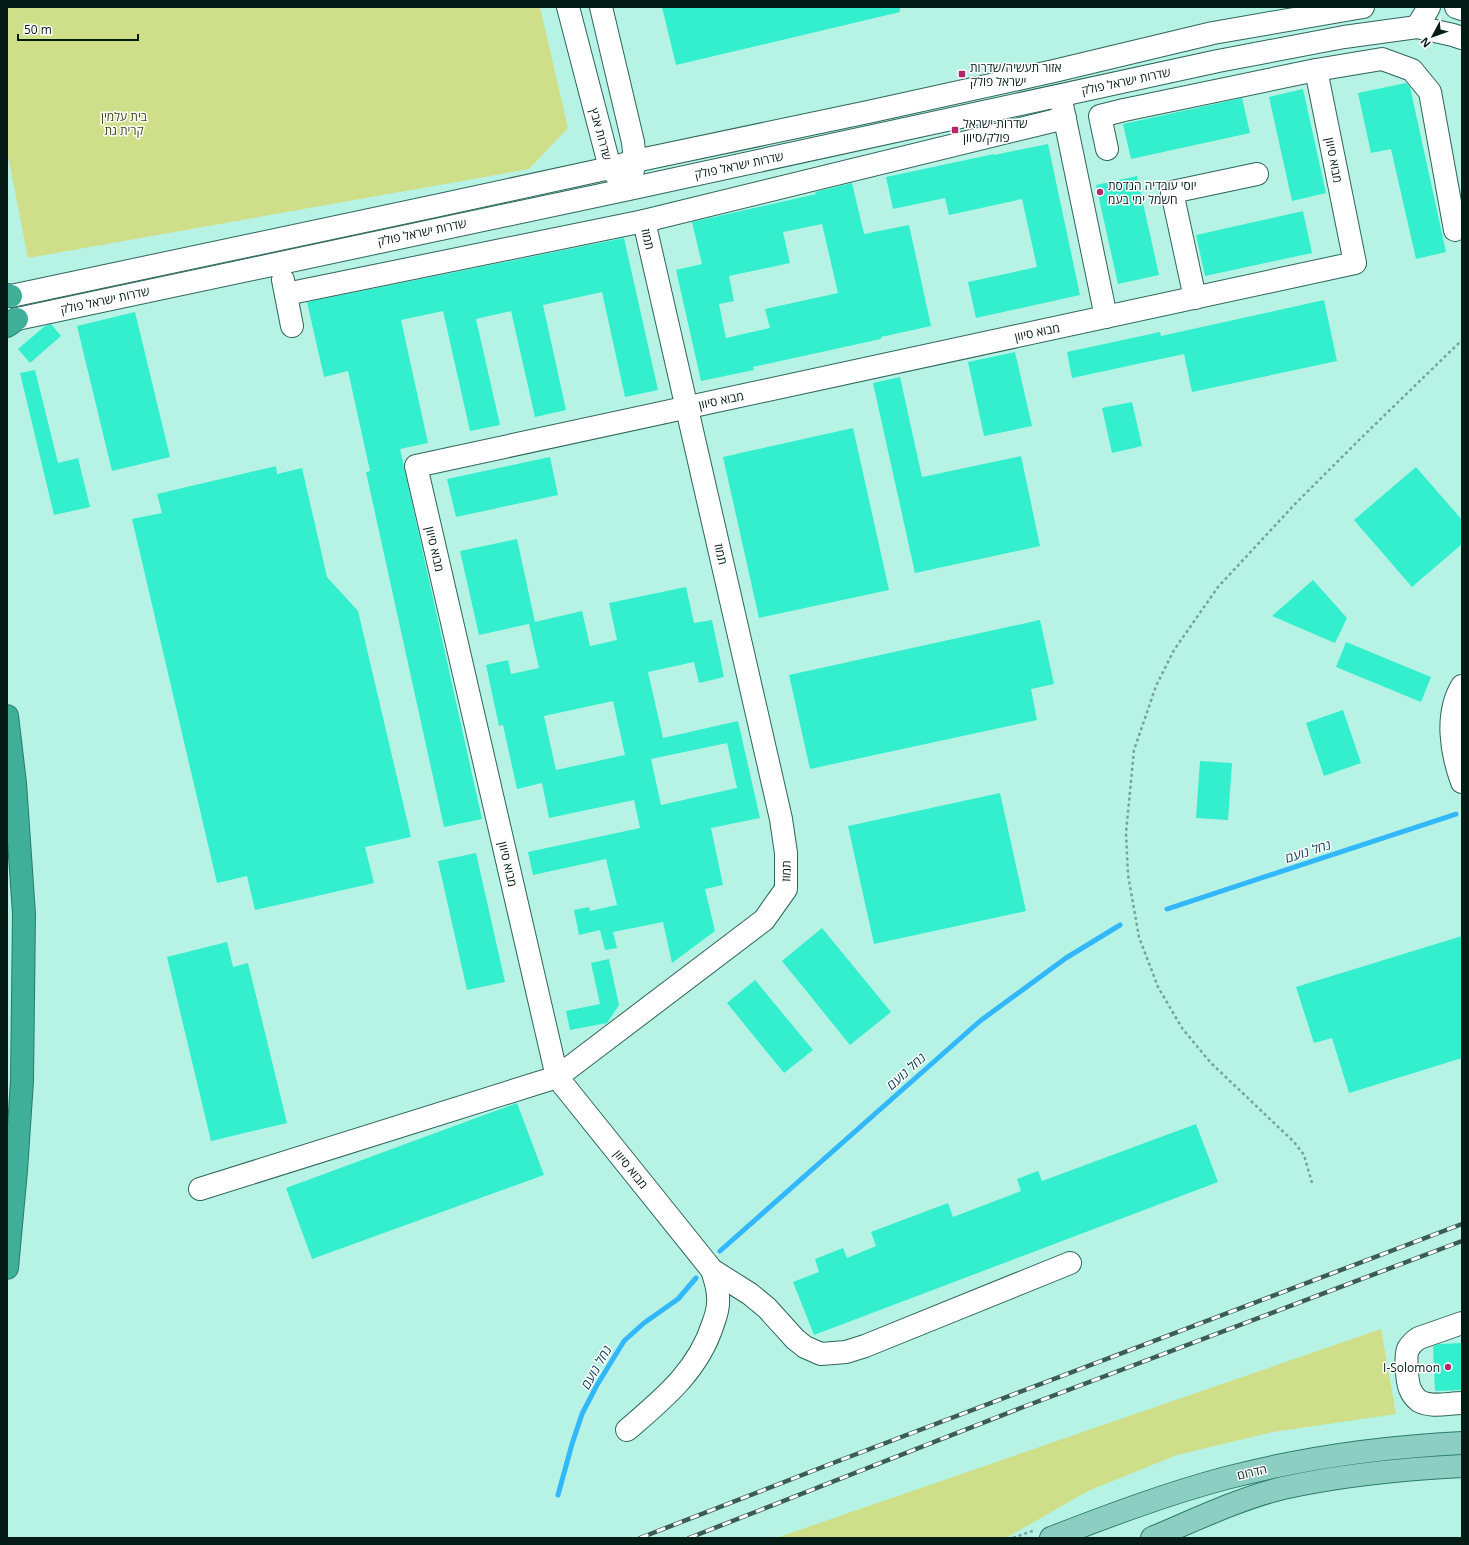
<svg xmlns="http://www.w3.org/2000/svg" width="1469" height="1545" font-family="'Open Sans',Heebo,sans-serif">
	<rect width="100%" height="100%" fill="#b7f3e4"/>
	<!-- green -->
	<g fill="#cfdf89">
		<path d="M7 7H540L568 128 529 169 28 258 7 151Z"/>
		<path d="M1381 1329 1396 1414 1273 1432 1177 1455 1088 1491 1006 1538H776Z"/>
	</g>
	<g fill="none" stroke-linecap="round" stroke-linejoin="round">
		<!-- stream -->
		<g stroke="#32b7fd" stroke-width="5">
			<path d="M1167 909 1456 814"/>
			<path d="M720 1251 980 1021 1066 958 1120 925"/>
			<path d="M558 1495 572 1444 582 1414 597 1385 624 1341 644 1323 678 1299 696 1278"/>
		</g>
	</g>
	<!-- building -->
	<g fill="#33efce" fill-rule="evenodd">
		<path d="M662 7H900V12L676 65Z"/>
		<path d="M1406 83 1410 87 1446 252 1416 259 1391 149 1371 153 1358 93Z"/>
		<path d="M1303 89 1326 193 1292 201 1269 97Z"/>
		<path d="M1242 98 1250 133 1131 159 1123 124Z"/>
		<path d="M1048 144 1080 295 976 318 968 282 1037 267 1022 199 949 215 945 198 893 209 886 177 994 154V155Z"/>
		<path d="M1137 176 1159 275 1118 284 1096 185Z"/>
		<path d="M852 183 864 234 909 225 931 326 881 337V339L753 367 754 370 701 381 676 270 702 264 692 222 816 194 815 192ZM822 224 838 293 765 309 770 328 726 338 719 304 734 301 729 276 790 263 783 232Z"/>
		<path d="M1303 211 1312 253 1205 276 1196 235Z"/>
		<path d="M624 238 658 390 625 397 602 292 543 305 566 410 535 417 511 311 476 319 500 425 470 431 443 311 401 320 428 443 400 449 482 819 444 827 366 472 370 471 348 371 324 377 307 302Z"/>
		<path d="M1324 300 1337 361 1192 392 1184 354 1072 378 1067 352 1160 332 1161 336Z"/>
		<path d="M135 312 170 457 112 471 77 326Z"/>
		<path d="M51 324 61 336 30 363 18 349 45 326Z"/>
		<path d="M1015 352 1032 426 984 436 968 362Z"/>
		<path d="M35 370 58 463 78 458 90 507 54 515 20 373Z"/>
		<path d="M900 377 922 477 1021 456 1040 546 915 573 873 383Z"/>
		<path d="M1132 402 1142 446 1112 453 1102 408Z"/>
		<path d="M853 428 889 590 759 618 723 457Z"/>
		<path d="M550 457 558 495 456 517 447 479Z"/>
		<path d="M276 466 277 474 302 468 327 577 358 611 411 837 365 847 374 883 255 910 247 876 217 883 132 519 162 513 157 494Z"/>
		<path d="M1416 467 1462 520V544L1412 587 1354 520Z"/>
		<path d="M517 539 535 622 582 611 590 646 617 640 609 603 686 587 694 623 712 620 724 677 699 683 694 662 648 672 663 738 738 721 760 818 711 828 723 885 705 889 715 931 672 963 663 922 613 932 617 948 605 950 600 930 579 935 574 910 589 907 590 911 617 905 606 859 533 875 528 852 640 828 634 800 549 818 542 783 517 789 503 725 499 726 486 665 508 660 511 674 539 668 529 624 479 635 460 551ZM613 701 625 755 556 770 544 716ZM727 743 737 788 661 805 651 759Z"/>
		<path d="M1313 580 1347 618 1335 643 1272 616Z"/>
		<path d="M1040 620 1054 684 1031 689 1037 720 810 769 789 675Z"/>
		<path d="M1346 642 1431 677 1421 702 1336 667Z"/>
		<path d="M1343 710 1361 763 1324 776 1306 723Z"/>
		<path d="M1200 761 1232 763 1228 820 1196 818Z"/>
		<path d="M1000 793 1026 911 874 944 848 826Z"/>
		<path d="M476 853 505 982 467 990 438 861Z"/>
		<path d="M822 928 891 1012 850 1045 782 961Z"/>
		<path d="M1462 936V1058L1349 1093 1332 1038 1314 1043 1296 987Z"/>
		<path d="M227 942 233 967 248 963 287 1123 211 1141 167 957Z"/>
		<path d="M609 959 619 1005 607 1023 570 1030 566 1011 600 1004 591 963Z"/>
		<path d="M755 980 813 1050 784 1073 727 1003Z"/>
		<path d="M517 1103 544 1175 312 1259 286 1188Z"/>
		<path d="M1196 1124 1218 1182 814 1335 793 1282 819 1272 815 1259 843 1248 847 1258 876 1246 871 1232 948 1203 953 1217 1021 1191 1017 1179 1038 1171 1042 1181Z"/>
		<path d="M1462 1343V1390L1435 1391 1433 1346 1439 1344Z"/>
	</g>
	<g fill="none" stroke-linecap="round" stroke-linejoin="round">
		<defs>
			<g id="minor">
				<path d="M568 7 610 168 620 179"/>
				<path d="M601 7 633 142 635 161 632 174"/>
				<path d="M1456 7 1462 9"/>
				<path d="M1417 27 1429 7"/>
				<path d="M1062 105 1106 317"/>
				<path d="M1107 149 1100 116 1124 110 1316 70"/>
				<path d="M283 280 292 326"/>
				<path d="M286 294 644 221 1065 118"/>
				<path d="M11 296 435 206 610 168 635 161 868 112 1054 71 1213 33 1363 7"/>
				<path d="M1195 298 1172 192 1257 174"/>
				<path d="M17 319 629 189 1218 61 1344 37 1417 27 1453 35 1462 38"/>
				<path d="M1462 686C1445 714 1451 752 1462 782"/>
				<path d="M200 1189 557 1077 764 920 786 889V853L781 819 644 221"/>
				<path d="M1070 1263 865 1346 846 1352 821 1354 805 1347 795 1339 767 1308 750 1294 712 1270 557 1077 416 466 1355 263 1316 70 1382 59 1412 70 1430 92 1455 230"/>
				<path d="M1462 1323 1419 1338C1414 1341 1411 1344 1408 1349 1405 1356 1407 1382 1410 1389 1412 1394 1415 1398 1419 1401 1432 1408 1448 1403 1462 1403"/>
				<path d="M627 1430C663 1399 698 1371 713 1324 716 1316 719 1306 718 1297 718 1288 715 1279 712 1270"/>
			</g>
			<g id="major">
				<path d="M1051 1538C1108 1516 1166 1494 1226 1478 1303 1458 1382 1447 1462 1443"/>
				<path d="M1152 1538C1195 1520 1238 1499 1283 1488 1342 1475 1402 1469 1462 1466"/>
			</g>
			<g id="highway">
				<path d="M7 295 11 296"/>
				<path d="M7 326 17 319"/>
				<path d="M7 716 15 783 24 914 22 1081 16 1171 7 1268"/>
			</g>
		</defs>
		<!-- minor casing -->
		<use href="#minor" stroke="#2d665a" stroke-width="24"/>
		<!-- major casing -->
		<use href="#major" stroke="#2a7b6b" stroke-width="24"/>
		<!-- highway casing -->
		<use href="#highway" stroke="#2a7b6b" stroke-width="24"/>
		<!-- path -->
		<g stroke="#75a398" stroke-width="2.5" stroke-dasharray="3 3" stroke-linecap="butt">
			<path d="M1312 1183 1304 1155 1294 1142 1210 1062 1182 1028 1158 987 1139 937 1128 875 1126 833 1134 750 1156 686 1174 650 1218 587 1295 504 1356 443 1462 340"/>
			<path d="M1013 1538 1035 1530"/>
		</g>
		<!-- minor -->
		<use href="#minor" stroke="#fff" stroke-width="22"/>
		<!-- major -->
		<use href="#major" stroke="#8ccfc2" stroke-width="22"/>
		<!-- highway -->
		<use href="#highway" stroke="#3faf99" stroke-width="22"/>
		<defs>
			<g id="rail">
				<path d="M640 1538 833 1463 1462 1224"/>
				<path d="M689 1538 1018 1409 1462 1241"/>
			</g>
		</defs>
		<!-- rail casing -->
		<use href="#rail" stroke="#3a5c54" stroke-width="4.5"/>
		<!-- rail -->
		<use href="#rail" stroke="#fff" stroke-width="3" stroke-dasharray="9" stroke-linecap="butt"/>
	</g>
	<!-- markers -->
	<g fill="#b22969" stroke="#fff" stroke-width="1.5">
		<rect x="958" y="70" width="8" height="8" rx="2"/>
		<rect x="951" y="126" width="8" height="8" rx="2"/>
		<circle cx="1100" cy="192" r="4"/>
		<circle cx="1448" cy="1367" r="4"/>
	</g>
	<g text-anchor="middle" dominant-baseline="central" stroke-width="3" stroke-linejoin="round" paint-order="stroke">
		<!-- poi labels -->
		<g font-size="12" fill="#041b16" stroke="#fff" text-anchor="start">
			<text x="970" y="67">אזור תעשיה/שדרות<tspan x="970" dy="14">ישראל פולק</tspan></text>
			<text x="963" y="123">שדרות ישראל<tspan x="963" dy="14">פולק/סיוון</tspan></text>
			<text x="1108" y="185">יוסי עובדיה הנדסת<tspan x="1108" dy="14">חשמל ימי בעמ</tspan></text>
			<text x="1440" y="1367" text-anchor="end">I-Solomon</text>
		</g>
		<!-- street labels -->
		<g font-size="12" fill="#041b16" stroke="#fff">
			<text transform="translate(1126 81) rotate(-12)">שדרות ישראל פולק</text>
			<text transform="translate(601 134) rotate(75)">שדרות אבץ</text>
			<text transform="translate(1334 160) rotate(79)">מבוא סיוון</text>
			<text transform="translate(739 165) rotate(-12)">שדרות ישראל פולק</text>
			<text transform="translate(422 232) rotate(-12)">שדרות ישראל פולק</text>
			<text transform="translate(648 239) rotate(77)">תמוז</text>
			<text transform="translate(105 300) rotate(-12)">שדרות ישראל פולק</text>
			<text transform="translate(1037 332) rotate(-12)">מבוא סיוון</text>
			<text transform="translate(721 400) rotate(-12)">מבוא סיוון</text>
			<text transform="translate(435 549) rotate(77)">מבוא סיוון</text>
			<text transform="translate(721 554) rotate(77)">תמוז</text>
			<text transform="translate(508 864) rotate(77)">מבוא סיוון</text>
			<text transform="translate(786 871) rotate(-89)">תמוז</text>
			<text transform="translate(631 1169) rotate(51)">מבוא סיוון</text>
			<text transform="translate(1252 1472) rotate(-13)">הדרום</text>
		</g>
		<!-- park labels -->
		<g font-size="12" fill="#3d4513" stroke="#fff">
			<text x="124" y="116">בית עלמין<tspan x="124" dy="14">קרית גת</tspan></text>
		</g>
		<!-- water labels -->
		<g font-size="13" font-style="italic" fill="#0d425e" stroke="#fff">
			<text transform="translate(1308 851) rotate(-18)">נחל נועם</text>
			<text transform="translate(906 1071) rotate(-42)">נחל נועם</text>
			<text transform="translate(596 1367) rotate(-60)">נחל נועם</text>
		</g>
	</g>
	<!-- border -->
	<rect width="1469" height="1545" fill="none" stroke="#041b16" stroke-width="16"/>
	<!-- north arrow -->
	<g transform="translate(1433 36) rotate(229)" stroke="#ffffff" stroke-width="3" paint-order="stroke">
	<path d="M0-3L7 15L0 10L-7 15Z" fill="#041b16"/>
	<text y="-6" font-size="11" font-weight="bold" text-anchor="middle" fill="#041b16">N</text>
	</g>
	<!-- scale -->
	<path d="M18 34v6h120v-6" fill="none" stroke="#041b16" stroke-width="2"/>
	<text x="24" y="34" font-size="12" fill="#041b16" stroke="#ffffff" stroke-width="3" paint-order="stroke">50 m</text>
</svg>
